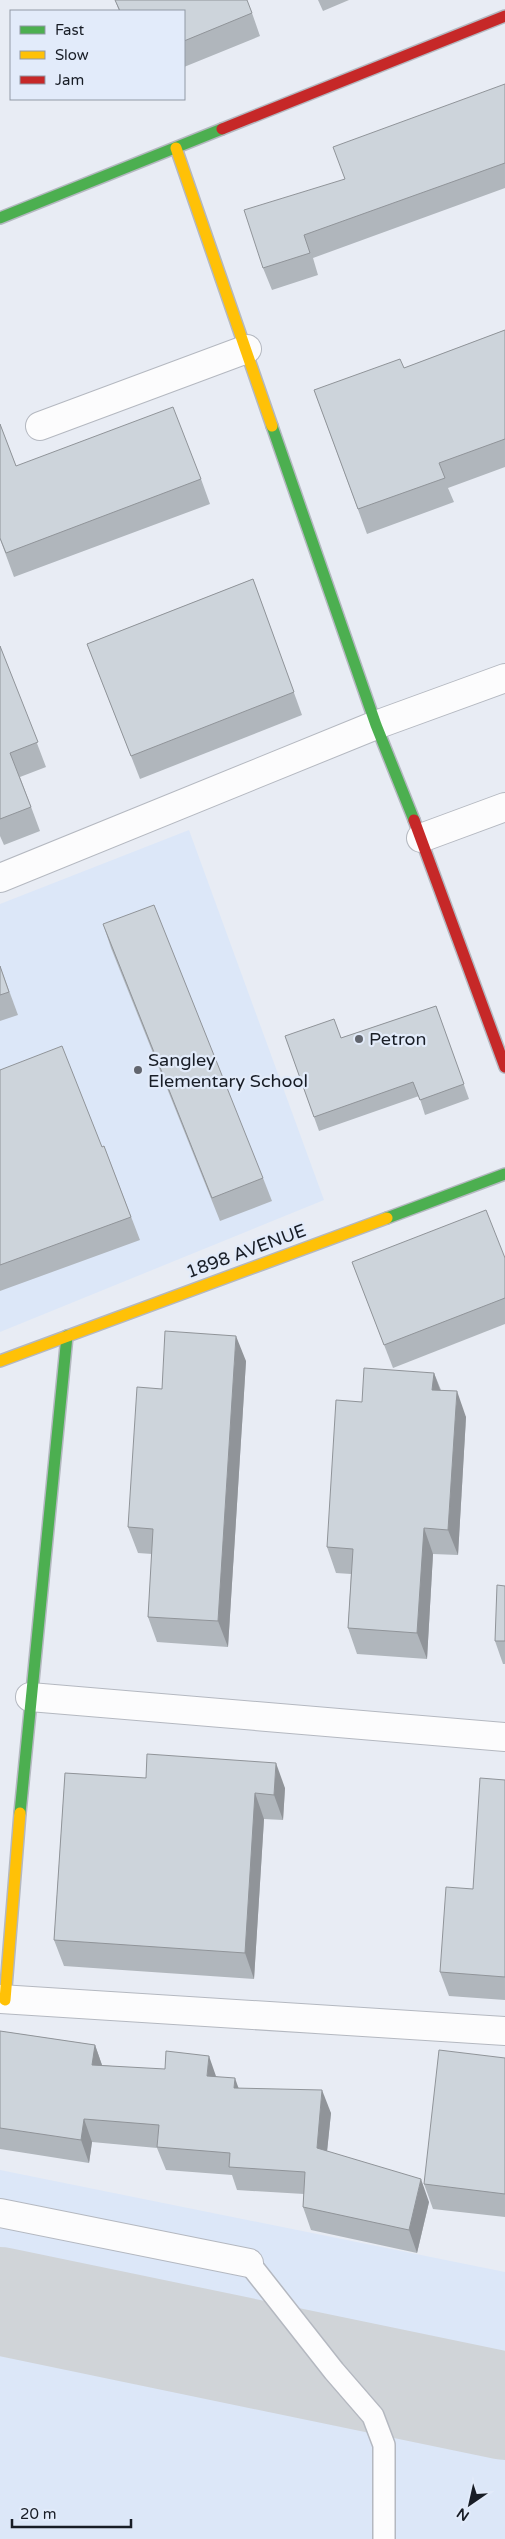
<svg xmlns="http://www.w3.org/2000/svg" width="505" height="2539" font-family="'Varela Round',sans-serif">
	<rect width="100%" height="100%" fill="#e8ecf4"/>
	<!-- built -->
	<g fill="#dce7f8">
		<path d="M189 830 324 1200 0 1332V904Z"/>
		<path d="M0 2170 505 2272V2539H0Z"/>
	</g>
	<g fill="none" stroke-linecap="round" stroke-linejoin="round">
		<!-- taxiway -->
		<path stroke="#d0d4d8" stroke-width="108" d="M0 2301 505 2406"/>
		<defs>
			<path id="lane" d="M249 2263 334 2371 373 2416 384 2445V2539"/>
			<g id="street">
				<path d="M40 426 247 349"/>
				<path d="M421 838 505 807"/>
				<path d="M0 878 376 725 505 678"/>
				<path d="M30 1697 505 1737"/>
				<path d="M0 1999 505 2031"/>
				<path d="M0 2213 249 2263"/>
			</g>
			<g id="fast">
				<path d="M0 218 222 129"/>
				<path d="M272 426 376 725 414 820"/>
				<path d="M387 1218 505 1174"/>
				<path d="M20 1813 67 1336"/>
			</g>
			<g id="slow">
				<path d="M176 148 272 426"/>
				<path d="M0 1361 387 1218"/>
				<path d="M5 2000 20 1813"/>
			</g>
			<g id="jam">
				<path d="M222 129 505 16"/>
				<path d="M414 820 505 1067"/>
			</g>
		</defs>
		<!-- lane casing -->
		<use href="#lane" stroke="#b4b8c0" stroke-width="24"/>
		<!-- street casing -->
		<use href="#street" stroke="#b4b8c0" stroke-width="30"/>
		<!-- fast casing -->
		<use href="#fast" stroke="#b4b8c0" stroke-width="14"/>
		<!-- slow casing -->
		<use href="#slow" stroke="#b4b8c0" stroke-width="14"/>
		<!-- jam casing -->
		<use href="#jam" stroke="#b4b8c0" stroke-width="14"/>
		<!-- lane -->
		<use href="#lane" stroke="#fcfcfd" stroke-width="21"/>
		<!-- street -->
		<use href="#street" stroke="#fcfcfd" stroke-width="28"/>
		<!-- fast -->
		<use href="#fast" stroke="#4caf50" stroke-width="11"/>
		<!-- slow -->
		<use href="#slow" stroke="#ffc107" stroke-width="11"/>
		<!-- jam -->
		<use href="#jam" stroke="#c62828" stroke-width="11"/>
	</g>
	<!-- wall -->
	<g fill="#b0b6bc">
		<path d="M115 0 252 13 260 36 184 67V11H119Z"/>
		<path d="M318 0H349L323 11Z"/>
		<path d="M505 84V188L313 258 318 275 272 290 263 268 345 179Z"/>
		<path d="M505 330V467L448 488 454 502 367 534 314 390 404 368Z"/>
		<path d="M0 424 16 466 201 479 210 504 14 577 0 539Z"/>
		<path d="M253 579 302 715 140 779 87 644Z"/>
		<path d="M0 646 46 767 20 777 40 831 4 845 0 836Z"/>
		<path d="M103 924 263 1178 272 1201 220 1221 111 948Z"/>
		<path d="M0 966 18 1015 0 1021Z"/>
		<path d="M436 1006 469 1099 425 1115 419 1096 319 1131 285 1036 341 1038Z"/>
		<path d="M0 1070 102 1147 104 1146 140 1240 0 1291Z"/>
		<path d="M505 1258V1324L393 1368 352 1262Z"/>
		<path d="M246 1361 228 1647 157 1642 148 1617 152 1554 138 1553 128 1527 162 1389Z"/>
		<path d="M434 1373 441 1390 466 1417 458 1555 433 1554 427 1659 357 1654 348 1628 351 1574 336 1573 327 1547 362 1402Z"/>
		<path d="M505 1586V1664H503L495 1641Z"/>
		<path d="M65 1773 285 1788 283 1820 264 1819 254 1979 64 1966 54 1940Z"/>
		<path d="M505 1780V2000L449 1996 440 1972 473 1889Z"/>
		<path d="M0 2031 95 2045 102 2065 216 2076 239 2088 331 2113 327 2151 429 2202 417 2253 311 2230 303 2207 304 2194 237 2190 232 2175 166 2170 157 2148 92 2142 89 2163 0 2149Z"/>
		<path d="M505 2058V2217L433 2209 424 2184Z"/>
	</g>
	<!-- shaded-wall -->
	<g fill="#909499">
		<path d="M236 1336 246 1361 228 1647 218 1621Z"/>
		<path d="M434 1373 443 1398 432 1390Z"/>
		<path d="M457 1391 466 1417 458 1555 448 1530Z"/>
		<path d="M424 1528 433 1554 427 1659 417 1633Z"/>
		<path d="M276 1763 285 1788 283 1820 274 1795Z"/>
		<path d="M255 1793 264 1819 254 1979 245 1953Z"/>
		<path d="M95 2045 103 2068 92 2065Z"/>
		<path d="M209 2056 217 2079 207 2076Z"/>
		<path d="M235 2078 243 2101 234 2088Z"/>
		<path d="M322 2090 331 2113 325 2171 317 2148Z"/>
		<path d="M84 2119 92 2142 89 2163 81 2140Z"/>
		<path d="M421 2179 429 2202 417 2253 409 2230Z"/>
	</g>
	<!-- building -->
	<g fill="#cdd4db" stroke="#909499">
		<path d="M115 0H247L252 13 184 41V11H120Z"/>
		<path d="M505 84V163L304 235 310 253 263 268 244 210 345 179 333 147Z"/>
		<path d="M505 330V439L439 463 445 478 358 509 314 390 400 359 404 368Z"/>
		<path d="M173 407 201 479 6 553 0 538V424L16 466Z"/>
		<path d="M253 579 294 692 131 756 87 644Z"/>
		<path d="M0 646 38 742 10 753 31 807 0 819Z"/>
		<path d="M154 905 263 1178 212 1198 103 924Z"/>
		<path d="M0 966 9 992 0 995Z"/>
		<path d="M436 1006 464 1084 420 1100 413 1082 314 1117 285 1036 334 1019 341 1038Z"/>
		<path d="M62 1046 102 1147 104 1146 131 1217 0 1265V1070Z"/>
		<path d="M486 1210 505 1258V1298L384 1345 352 1262Z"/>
		<path d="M165 1331 236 1336 218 1621 148 1617 153 1529 128 1527 137 1387 162 1389Z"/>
		<path d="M364 1368 434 1373 432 1390 457 1391 448 1530 424 1528 417 1633 348 1628 353 1549 327 1547 336 1400 362 1402Z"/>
		<path d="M497 1585 505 1586V1641H495Z"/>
		<path d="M147 1754 276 1763 274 1795 255 1793 245 1953 54 1940 65 1773 146 1778Z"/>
		<path d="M480 1778 505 1780V1977L440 1972 446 1887 473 1889Z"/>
		<path d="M0 2031 95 2045 92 2065 165 2069 166 2051 209 2056 207 2076 235 2078 234 2088 322 2090 317 2148 421 2179 409 2230 303 2207 305 2172 229 2167 230 2153 157 2147 159 2125 84 2119 81 2140 0 2128Z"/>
		<path d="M439 2050 505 2058V2194L424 2184Z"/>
	</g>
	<!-- markers -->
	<g fill="#61656e" stroke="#e2ebfa" stroke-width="2">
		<circle cx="359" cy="1039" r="5"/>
		<circle cx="138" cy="1070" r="5"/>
	</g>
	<g text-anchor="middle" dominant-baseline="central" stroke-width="4.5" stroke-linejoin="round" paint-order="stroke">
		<!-- poi labels -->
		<g font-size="18" fill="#181d26" stroke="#e2ebfa" text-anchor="start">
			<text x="369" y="1039">Petron</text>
			<text x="148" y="1060">Sangley<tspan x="148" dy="21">Elementary School</tspan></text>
		</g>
		<!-- street labels -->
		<g font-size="18" fill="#181d26" stroke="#e2ebfa">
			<text transform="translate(246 1251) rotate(-20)">1898 AVENUE</text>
		</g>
	</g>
	<!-- legend -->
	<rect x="10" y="10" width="175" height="90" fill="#e2ebfa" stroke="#9199a5"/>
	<rect x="20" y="26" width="25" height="8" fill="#4caf50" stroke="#9199a5"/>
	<text x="55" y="35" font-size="15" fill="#181d26">Fast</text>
	<rect x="20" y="51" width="25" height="8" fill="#ffc107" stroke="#9199a5"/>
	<text x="55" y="60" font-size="15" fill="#181d26">Slow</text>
	<rect x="20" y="76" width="25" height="8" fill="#c62828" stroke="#9199a5"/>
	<text x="55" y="85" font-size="15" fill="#181d26">Jam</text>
	<!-- north arrow -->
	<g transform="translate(470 2504) rotate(214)" stroke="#e2ebfa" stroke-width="4" paint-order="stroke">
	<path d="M0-4L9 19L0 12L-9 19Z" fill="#181d26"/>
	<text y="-8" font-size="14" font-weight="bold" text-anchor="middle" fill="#181d26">N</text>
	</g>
	<!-- scale -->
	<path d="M12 2519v8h119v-8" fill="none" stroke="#181d26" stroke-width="2.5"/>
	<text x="20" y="2519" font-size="15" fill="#181d26" stroke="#e2ebfa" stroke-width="4" paint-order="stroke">20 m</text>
</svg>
